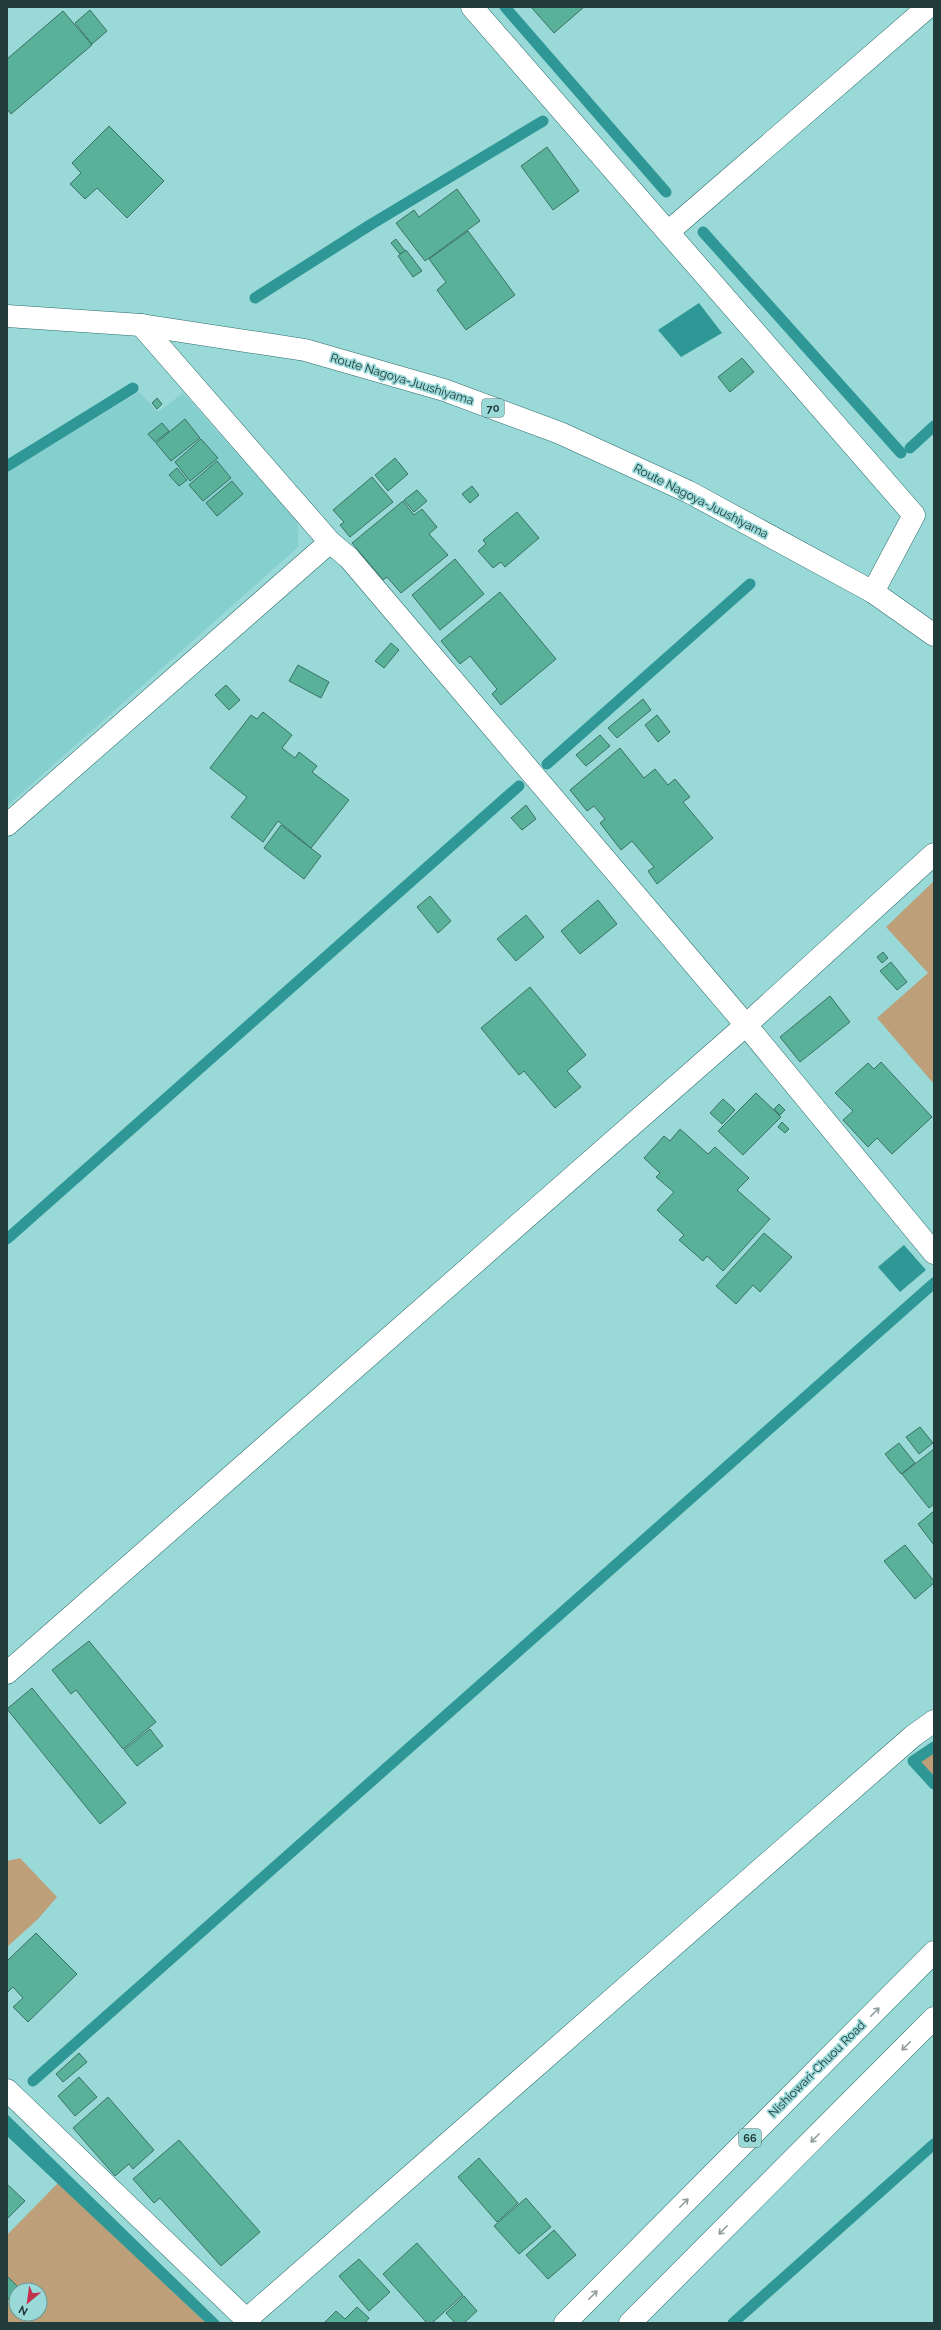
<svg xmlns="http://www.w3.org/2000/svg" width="941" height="2330" font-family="Raleway,sans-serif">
	<rect width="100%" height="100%" fill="#99d9d8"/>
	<!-- built -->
	<path fill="#85cfce" d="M139 392 158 412 183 393 298 522V547L7 806V472Z"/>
	<!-- green -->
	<g fill="#bd9f79" fill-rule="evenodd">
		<path d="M934 881V1084L877 1018 928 973 886 927Z"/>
		<path d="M934 1745V1778L915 1757Z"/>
		<path d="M20 1858 57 1897 38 1919 7 1947V1861Z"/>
		<path d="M58 2183 206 2323H7V2235ZM16 2290H40V2314H16Z"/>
	</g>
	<!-- water -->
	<g fill="#2f9796">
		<path d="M699 303 722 333 681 357 658 330Z"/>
		<path d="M904 1245 926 1270 900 1292 878 1267Z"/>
		<path d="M7 2114 221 2323H206L7 2136Z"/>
	</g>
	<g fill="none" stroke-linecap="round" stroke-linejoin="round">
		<!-- stream -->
		<g stroke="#2f9796" stroke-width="11">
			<path d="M505 7 666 192"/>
			<path d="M703 232 901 453"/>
			<path d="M255 298 370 225 543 121"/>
			<path d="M910 448 934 426"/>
			<path d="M7 466 133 388"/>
			<path d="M547 764 750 584"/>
			<path d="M7 1239 519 786"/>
			<path d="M934 1747 913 1761 934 1784"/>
			<path d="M33 2081 934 1283"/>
			<path d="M733 2323 934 2144"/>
		</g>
	</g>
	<!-- building -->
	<g fill="#5ab19a" stroke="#3a7263">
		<path d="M531 7H584L554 33Z"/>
		<path d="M90 10 107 31 92 44 75 23Z"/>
		<path d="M63 11 92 45 11 114 7 109V59Z"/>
		<path d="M109 126 164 181 127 218 97 188 85 199 70 184 81 173 72 163Z"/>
		<path d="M547 147 579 191 553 210 521 166Z"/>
		<path d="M457 189 480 221 425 261 396 223 414 210 419 217Z"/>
		<path d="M468 231 515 295 466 330 437 290 446 282 429 259Z"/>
		<path d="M396 239 405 251 400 254 391 243Z"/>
		<path d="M406 250 422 271 413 277 398 256Z"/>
		<path d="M742 358 754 372 730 392 718 377Z"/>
		<path d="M157 398 162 404 157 409 152 403Z"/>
		<path d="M185 419 200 438 171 461 156 443Z"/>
		<path d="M162 423 169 431 155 442 148 434Z"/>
		<path d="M201 439 218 458 190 481 175 462Z"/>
		<path d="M395 458 408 474 388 491 375 475Z"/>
		<path d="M217 461 231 478 203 501 189 485Z"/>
		<path d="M177 468 187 480 179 486 169 475Z"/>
		<path d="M372 477 393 502 350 537 340 525 344 522 333 510Z"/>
		<path d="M232 481 243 494 217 516 206 503Z"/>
		<path d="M472 486 479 495 470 503 462 494Z"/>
		<path d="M417 490 427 501 414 512 404 500Z"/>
		<path d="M403 501 414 515 422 509 437 527 429 534 448 555 401 593 387 577 383 580 352 543Z"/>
		<path d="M517 512 539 538 505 567 501 562 493 568 478 551 486 544 483 540Z"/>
		<path d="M455 559 484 594 440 630 412 595Z"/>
		<path d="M500 592 556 659 501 705 492 694 497 689 470 656 460 664 441 641Z"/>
		<path d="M391 643 399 650 384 668 375 661Z"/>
		<path d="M298 665 329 682 321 698 289 681Z"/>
		<path d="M226 685 240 700 229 710 215 695Z"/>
		<path d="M643 699 651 710 617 738 608 728Z"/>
		<path d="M263 712 292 735 282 748 295 758 299 752 317 766 312 772 349 800 311 848 278 821 263 842 231 817 247 797 210 768 251 715 257 719Z"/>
		<path d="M657 715 670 732 658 742 645 725Z"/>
		<path d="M600 735 610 746 586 766 576 755Z"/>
		<path d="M620 748 644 778 655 769 668 785 675 779 690 797 683 802 713 838 657 884 648 871 654 867 632 841 621 850 600 823 605 819 594 806 587 811 570 790Z"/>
		<path d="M526 805 536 819 522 830 511 818Z"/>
		<path d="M281 825 321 856 304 879 264 848Z"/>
		<path d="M430 896 451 921 438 933 417 907Z"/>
		<path d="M598 900 617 924 580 954 561 931Z"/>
		<path d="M526 915 544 937 516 961 497 939Z"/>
		<path d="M883 952 888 958 882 963 877 957Z"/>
		<path d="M891 962 907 982 897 990 880 971Z"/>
		<path d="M530 987 586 1055 567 1071 581 1087 555 1108 524 1071 519 1075 481 1028Z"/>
		<path d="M830 996 850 1022 800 1062 780 1037Z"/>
		<path d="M881 1062 932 1117 892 1154 877 1138 868 1147 843 1120 853 1111 835 1093 868 1063 874 1069Z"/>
		<path d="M756 1093 781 1117 743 1155 718 1131Z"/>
		<path d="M723 1099 735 1110 722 1124 710 1113Z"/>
		<path d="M779 1104 785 1110 780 1115 774 1109Z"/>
		<path d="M782 1122 789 1129 785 1133 778 1127Z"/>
		<path d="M680 1129 708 1154 715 1147 749 1178 737 1190 770 1219 723 1271 707 1256 703 1261 679 1240 684 1235 657 1210 674 1192 656 1177 660 1173 644 1158 664 1136 670 1141Z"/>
		<path d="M764 1233 792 1257 760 1292 753 1285 736 1304 716 1286Z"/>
		<path d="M920 1427 933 1443 919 1454 906 1437Z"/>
		<path d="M899 1443 915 1463 901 1474 885 1454Z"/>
		<path d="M934 1449V1504L929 1508 902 1474Z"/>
		<path d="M934 1511V1545L918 1524Z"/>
		<path d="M905 1545 934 1581V1583L915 1599 884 1561Z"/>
		<path d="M89 1641 156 1722 123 1749 76 1690 71 1694 52 1670Z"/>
		<path d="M32 1688 126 1803 100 1824 7 1709Z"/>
		<path d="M150 1729 163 1746 137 1766 124 1750Z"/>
		<path d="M36 1933 77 1974 28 2022 13 2007 23 1998 13 1987 7 1993V1961Z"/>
		<path d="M79 2053 87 2062 63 2082 56 2074Z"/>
		<path d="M79 2077 97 2097 75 2116 58 2096Z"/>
		<path d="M108 2097 154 2150 133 2169 129 2164 115 2176 73 2128Z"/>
		<path d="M179 2140 260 2232 221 2266 160 2198 154 2203 133 2179Z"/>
		<path d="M479 2158 518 2203 497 2222 458 2177Z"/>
		<path d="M7 2184 25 2201 7 2219Z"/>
		<path d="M526 2198 551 2227 519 2254 494 2226Z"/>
		<path d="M554 2230 576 2255 548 2279 526 2255Z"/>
		<path d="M417 2243 463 2295 432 2323H427L383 2274Z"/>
		<path d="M359 2259 390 2292 369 2311 339 2276Z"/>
		<path d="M7 2276 19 2288 7 2300Z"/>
		<path d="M464 2296 477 2311 464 2323H455L446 2313Z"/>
		<path d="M357 2307 369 2318 365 2323H324L336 2311 345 2319Z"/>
	</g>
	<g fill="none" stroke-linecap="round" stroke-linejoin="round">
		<defs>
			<g id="street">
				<path d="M668 232 928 7"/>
				<path d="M141 325 330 542 349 558 746 1025 934 1253"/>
				<path d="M7 825 330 542"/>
				<path d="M7 1673 746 1025 934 854"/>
				<path d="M7 2090 250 2323"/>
				<path d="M246 2320 913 1736 934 1721"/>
			</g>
			<path id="secondary" d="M472 7 914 515 873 592"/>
			<g id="primary">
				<path d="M7 316 141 325 305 350 444 390 560 433 689 492 873 592 934 635"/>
				<path d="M565 2323 934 1952"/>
				<path d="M630 2323 934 2018"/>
			</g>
		</defs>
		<!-- street casing -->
		<use href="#street" stroke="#2d6c6b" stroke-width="23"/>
		<!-- secondary casing -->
		<use href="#secondary" stroke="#2d6c6b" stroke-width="23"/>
		<!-- primary casing -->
		<use href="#primary" stroke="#2d6c6b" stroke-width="23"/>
		<!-- street -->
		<use href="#street" stroke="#fff" stroke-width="22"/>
		<!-- secondary -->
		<use href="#secondary" stroke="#fff" stroke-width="22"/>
		<!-- primary -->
		<use href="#primary" stroke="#fff" stroke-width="22"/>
	</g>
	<!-- one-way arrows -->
	<defs><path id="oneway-shaft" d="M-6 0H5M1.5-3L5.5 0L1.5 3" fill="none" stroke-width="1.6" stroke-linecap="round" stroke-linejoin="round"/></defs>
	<g stroke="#909d9d">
		<use href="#oneway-shaft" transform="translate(875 2012) rotate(-45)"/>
		<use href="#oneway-shaft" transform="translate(906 2046) rotate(135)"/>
		<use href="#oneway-shaft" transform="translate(815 2138) rotate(135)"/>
		<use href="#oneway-shaft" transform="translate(684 2203) rotate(-45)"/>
		<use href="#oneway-shaft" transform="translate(723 2230) rotate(135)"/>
		<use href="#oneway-shaft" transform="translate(593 2295) rotate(-45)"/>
	</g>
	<g text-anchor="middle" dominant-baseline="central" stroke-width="3.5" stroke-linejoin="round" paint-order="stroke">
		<!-- shield labels -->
		<g fill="#99d9d8" stroke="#456a6a" stroke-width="1">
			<rect x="482" y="399" width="22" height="18" rx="3"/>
			<rect x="739" y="2129" width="22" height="18" rx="3"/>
		</g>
		<g font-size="11" font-weight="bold" fill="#213b3b">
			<text x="493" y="408">70</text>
			<text x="750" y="2138">66</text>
		</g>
		<!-- street labels -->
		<g font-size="12" fill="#213b3b" stroke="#99d9d8">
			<text transform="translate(402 379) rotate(17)">Route Nagoya-Juushiyama</text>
			<text transform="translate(701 501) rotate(27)">Route Nagoya-Juushiyama</text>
			<text transform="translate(817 2069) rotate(-45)">Nishiowari-Chuou Road</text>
		</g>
	</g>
	<!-- border -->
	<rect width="941" height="2330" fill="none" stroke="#213b3b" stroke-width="16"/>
	<!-- north arrow -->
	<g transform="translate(28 2302) rotate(209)"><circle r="19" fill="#99d9d8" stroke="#699a99"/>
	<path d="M0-3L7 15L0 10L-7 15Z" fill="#c33350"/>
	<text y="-6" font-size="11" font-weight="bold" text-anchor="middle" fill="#213b3b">N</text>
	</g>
</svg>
